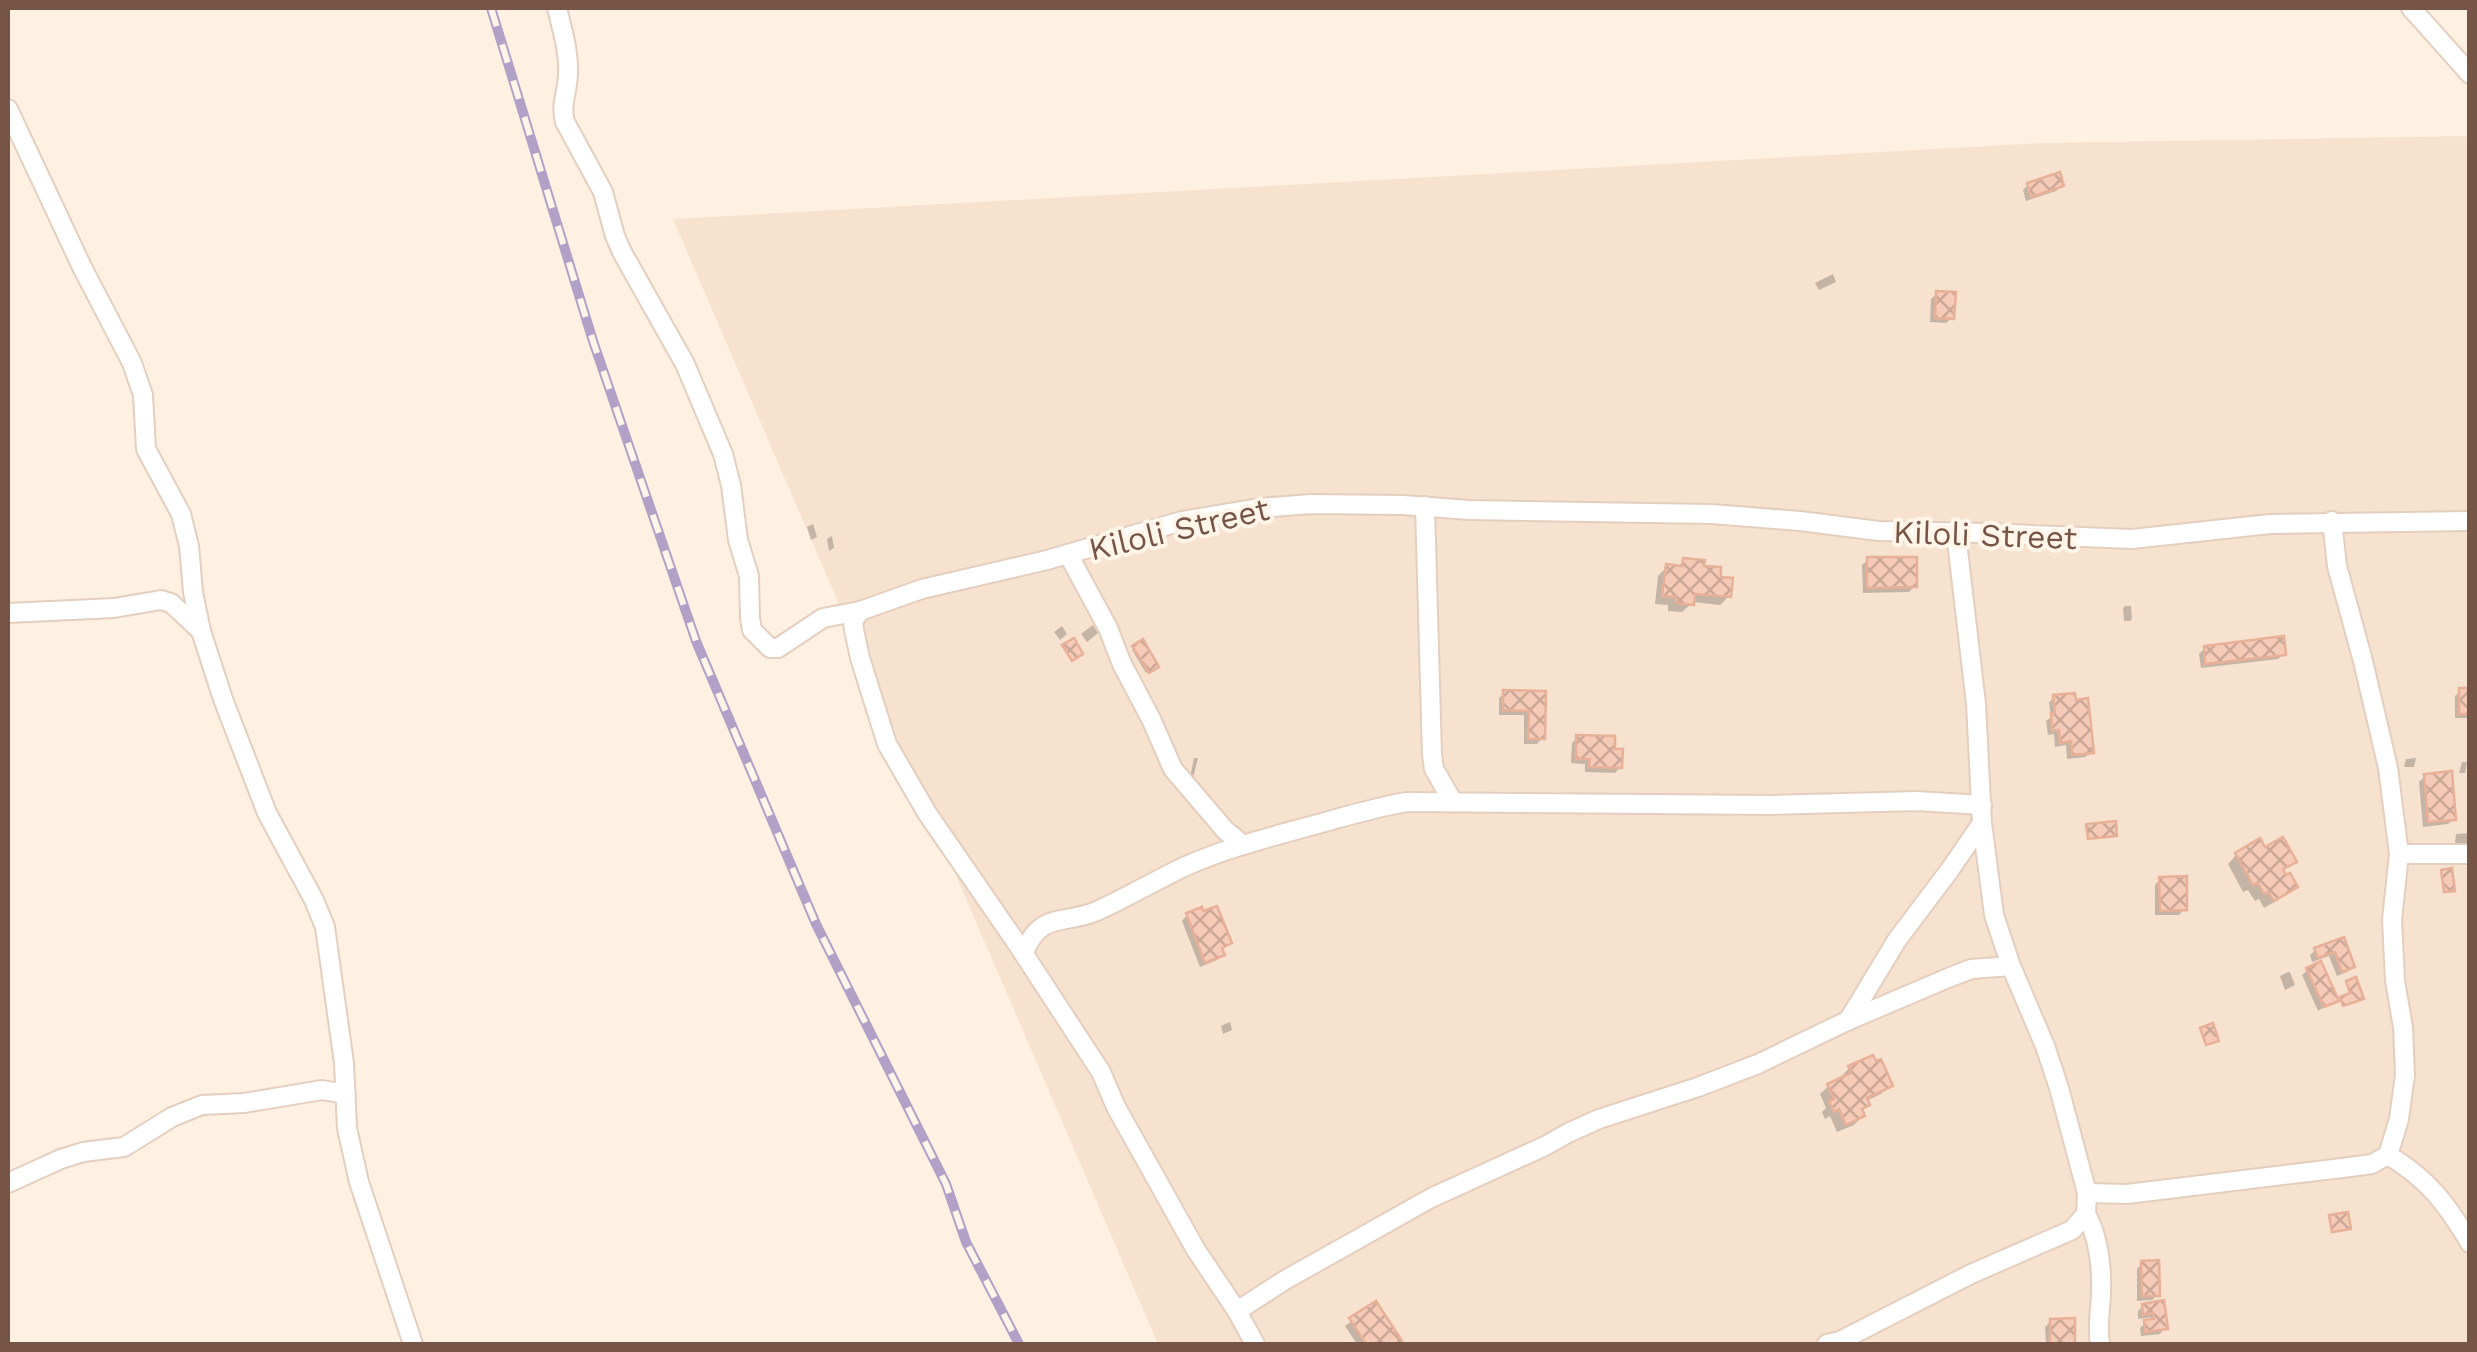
<svg xmlns="http://www.w3.org/2000/svg" width="2477" height="1352" font-family="'Work Sans',sans-serif">
	<defs>
		<pattern id="building-cross-hatch" width="8" height="8" patternUnits="userSpaceOnUse" patternTransform="scale(2.5)"><rect width="8" height="8" fill="#f5cbb7"/><path d="M0 0l8 8M0 8l8-8" fill="none" stroke="#cba797"/></pattern>
	</defs>
	<rect width="100%" height="100%" fill="#fef1e1"/>
	<!-- residential -->
	<path fill="#f6e2cf" d="M2469 136V1344H1158L673 219 2043 143Z"/>
	<!-- shadow -->
	<g fill="#0003">
		<path d="M2028 185 2061 186 2056 191 2026 201 2023 190Z"/>
		<path d="M1833 274 1836 282 1819 290 1815 283Z"/>
		<path d="M1937 294 1952 318 1946 323 1930 322 1931 299Z"/>
		<path d="M813 524 817 537 811 540 807 527Z"/>
		<path d="M832 536 834 548 829 551 827 539Z"/>
		<path d="M1684 560 1718 579 1729 596 1720 605 1693 602 1682 612 1668 611V605L1655 604 1658 576 1667 567 1677 568Z"/>
		<path d="M1868 560 1915 586 1909 592 1863 593 1862 565Z"/>
		<path d="M2125 606H2131L2132 619 2130 621H2124L2123 608Z"/>
		<path d="M1093 625 1098 633 1087 642 1081 634Z"/>
		<path d="M1062 626 1067 634 1060 640 1054 632Z"/>
		<path d="M1142 643 1156 666 1146 673 1132 650Z"/>
		<path d="M2205 648 2284 654 2278 659 2201 668 2199 654Z"/>
		<path d="M2460 691H2470V718H2455V696Z"/>
		<path d="M1505 692 1543 693 1542 738 1537 744H1524V715H1499V698Z"/>
		<path d="M2054 697 2091 752 2085 757 2067 759 2066 745 2055 747 2054 734 2048 735 2046 721 2051 717 2049 703Z"/>
		<path d="M1577 738 1612 752 1620 767 1615 773 1585 772V764L1571 763 1572 743Z"/>
		<path d="M1194 758H1198L1192 782H1189Z"/>
		<path d="M2416 758 2414 767H2404L2406 759Z"/>
		<path d="M2462 762H2467L2465 773H2459Z"/>
		<path d="M2425 776 2454 819 2448 824 2423 827 2419 782Z"/>
		<path d="M2470 833V843H2455L2456 834Z"/>
		<path d="M2264 850 2293 862 2282 872 2295 886 2286 895 2264 908 2259 899 2255 901 2248 890 2243 892 2228 864 2236 855Z"/>
		<path d="M2160 879 2185 909 2179 915H2155V885Z"/>
		<path d="M1187 915 1229 943 1220 950 1222 955 1217 960 1200 967 1182 921Z"/>
		<path d="M2343 940 2352 966 2347 972 2337 976 2329 956 2312 962 2310 955 2316 950Z"/>
		<path d="M2308 970 2336 1000 2318 1011 2302 975Z"/>
		<path d="M2288 972H2290L2295 985 2285 990 2280 976Z"/>
		<path d="M1230 1022 1232 1030 1223 1034 1221 1026Z"/>
		<path d="M1875 1065 1890 1085 1881 1094 1866 1101 1867 1104 1860 1111 1862 1116 1854 1125 1837 1132 1830 1116 1825 1119 1822 1112 1826 1108 1820 1094 1829 1086 1842 1080 1841 1077 1849 1068Z"/>
		<path d="M2142 1263 2158 1295 2152 1300 2137 1301V1269Z"/>
		<path d="M2162 1303 2165 1328 2160 1334 2141 1336 2140 1328 2151 1317 2138 1319V1311L2143 1306Z"/>
		<path d="M1375 1304 1401 1344H1357L1345 1326Z"/>
		<path d="M2051 1321H2072L2073 1344H2046L2045 1327Z"/>
	</g>
	<!-- building -->
	<g fill="url(#building-cross-hatch)" stroke="#e8b097" stroke-width="2.5">
		<path d="M2060 172 2064 186 2031 197 2027 183Z"/>
		<path d="M1936 291 1956 292 1954 319 1935 318Z"/>
		<path d="M1867 557H1917V587L1867 588Z"/>
		<path d="M1683 558 1705 560 1704 566 1721 567V577L1733 578 1731 597 1695 594 1694 605 1676 603V597L1662 596 1666 564 1682 566Z"/>
		<path d="M2284 636 2286 655 2205 664 2204 646Z"/>
		<path d="M1074 638 1083 654 1072 661 1062 645Z"/>
		<path d="M1143 639 1159 667 1149 673 1132 646Z"/>
		<rect x="2459" y="688" width="11" height="26"/>
		<path d="M1503 690 1546 691 1545 739H1528L1529 711 1503 710Z"/>
		<path d="M2075 693 2076 700 2088 698 2094 753 2072 755 2071 741 2060 743 2059 730H2052L2051 713H2055L2053 695Z"/>
		<path d="M1576 735 1615 736V749H1623L1622 768 1589 767 1590 759H1576Z"/>
		<path d="M2452 771 2456 820 2428 822 2424 774Z"/>
		<path d="M2116 821 2117 836 2088 839 2086 824Z"/>
		<path d="M2283 837 2297 862 2283 869 2286 875 2290 873 2298 887 2274 901 2268 892 2264 894 2258 883 2253 885 2235 853 2260 838 2265 847Z"/>
		<path d="M2452 868 2455 891 2444 892 2441 870Z"/>
		<path d="M2187 876V910L2160 911 2159 877Z"/>
		<path d="M1217 906 1232 943 1222 948 1225 955 1205 963 1186 913 1202 907 1203 911Z"/>
		<path d="M2344 937 2355 967 2342 972 2335 952 2318 958 2314 948Z"/>
		<path d="M2321 961 2339 1001 2324 1007 2306 968Z"/>
		<path d="M2356 977 2364 999 2343 1006 2340 997 2350 993 2346 981Z"/>
		<path d="M2213 1023 2219 1041 2206 1045 2200 1028Z"/>
		<path d="M1873 1055 1876 1061 1881 1059 1893 1086 1867 1098 1870 1105 1862 1109 1865 1116 1846 1125 1839 1109 1834 1112 1829 1101 1834 1099 1827 1084 1851 1073 1848 1066Z"/>
		<path d="M2348 1212 2351 1229 2332 1232 2329 1215Z"/>
		<path d="M2159 1260 2160 1296H2142L2141 1261Z"/>
		<path d="M2164 1300 2168 1329 2145 1332 2144 1320 2154 1319 2153 1313 2143 1315 2142 1304Z"/>
		<path d="M1376 1301 1404 1344H1366L1349 1318Z"/>
		<path d="M2075 1318V1344H2050V1319Z"/>
	</g>
	<g fill="none" stroke-linecap="round" stroke-linejoin="round">
		<defs>
			<g id="street">
				<path d="M557 8C562 29 569 51 568 73 568 91 560 104 565 122L603 192 615 236 622 252 685 364 723 454 731 485 738 540 749 576 750 618 752 630 770 648H778L823 618 860 611"/>
				<path d="M2411 8 2470 74"/>
				<path d="M8 109 82 267 132 363 143 395 146 449 181 514 189 546 193 592 201 631 223 699 267 813 314 900 325 927 344 1063 347 1128 359 1182 413 1344"/>
				<path d="M1425 506 1432 755 1434 769 1453 802"/>
				<path d="M1068 554 1108 628 1122 664 1151 719 1173 769 1225 830 1243 845"/>
				<path d="M8 613 114 608 161 600 171 603 201 631"/>
				<path d="M2399 854H2470"/>
				<path d="M1024 953C1040 911 1064 925 1097 911 1128 897 1156 880 1186 866 1224 849 1263 839 1303 828 1337 819 1371 808 1407 802L1772 805 1917 801 1982 805"/>
				<path d="M1848 1021 1897 940 1949 871 1982 823"/>
				<path d="M2388 1155C2428 1179 2446 1203 2470 1243"/>
				<path d="M8 1183 61 1159 83 1152 124 1147 172 1117 202 1105 244 1103 322 1090 346 1094"/>
				<path d="M2087 1193 2127 1194 2350 1167 2372 1164 2388 1155 2399 1119 2405 1075 2403 1027 2395 981 2392 920 2399 854 2388 768 2363 661 2337 566 2332 521"/>
				<path d="M2086 1214C2099 1238 2102 1268 2101 1295 2100 1312 2097 1327 2100 1344"/>
				<path d="M1237 1311 1285 1280 1431 1198 1545 1146 1568 1133 1599 1119 1698 1087 1758 1064 1847 1021 1948 978 1971 969 2011 966"/>
				<path d="M1255 1344 1237 1311 1196 1250 1116 1107 1101 1072 1018 945 927 813 887 744 860 658 854 630 853 621 860 611 922 589 1047 560 1182 521 1259 508 1311 504 1403 505 1470 510 1712 514 1800 521 1879 531 1986 533 2132 539 2270 524 2470 521"/>
				<path d="M1827 1344 1840 1341 1971 1274 2072 1230 2086 1214 2087 1193 2059 1088 2045 1046 2011 966 1994 915 1982 823 1976 704 1956 533"/>
			</g>
		</defs>
		<!-- street casing -->
		<use href="#street" stroke="#e4cebf" stroke-width="22"/>
		<!-- street -->
		<use href="#street" stroke="#fff" stroke-width="18"/>
		<defs>
			<path id="rail" d="M491 8 593 341 696 641 816 924 946 1184 966 1242 1019 1344"/>
		</defs>
		<!-- rail casing -->
		<use href="#rail" stroke="#b2a0c7" stroke-width="10"/>
		<!-- rail -->
		<use href="#rail" stroke="#fff5e9" stroke-width="6" stroke-dasharray="19" stroke-linecap="butt"/>
	</g>
	<g text-anchor="middle" dominant-baseline="central" stroke-width="8" stroke-linejoin="round" paint-order="stroke">
		<!-- street labels -->
		<g font-size="32" fill="#765446" stroke="#fff5e9">
			<text transform="translate(1179 529) rotate(-13)">Kiloli Street</text>
			<text transform="translate(1985 535) rotate(2)">Kiloli Street</text>
		</g>
	</g>
	<!-- border -->
	<rect width="2477" height="1352" fill="none" stroke="#765446" stroke-width="20"/>
</svg>
